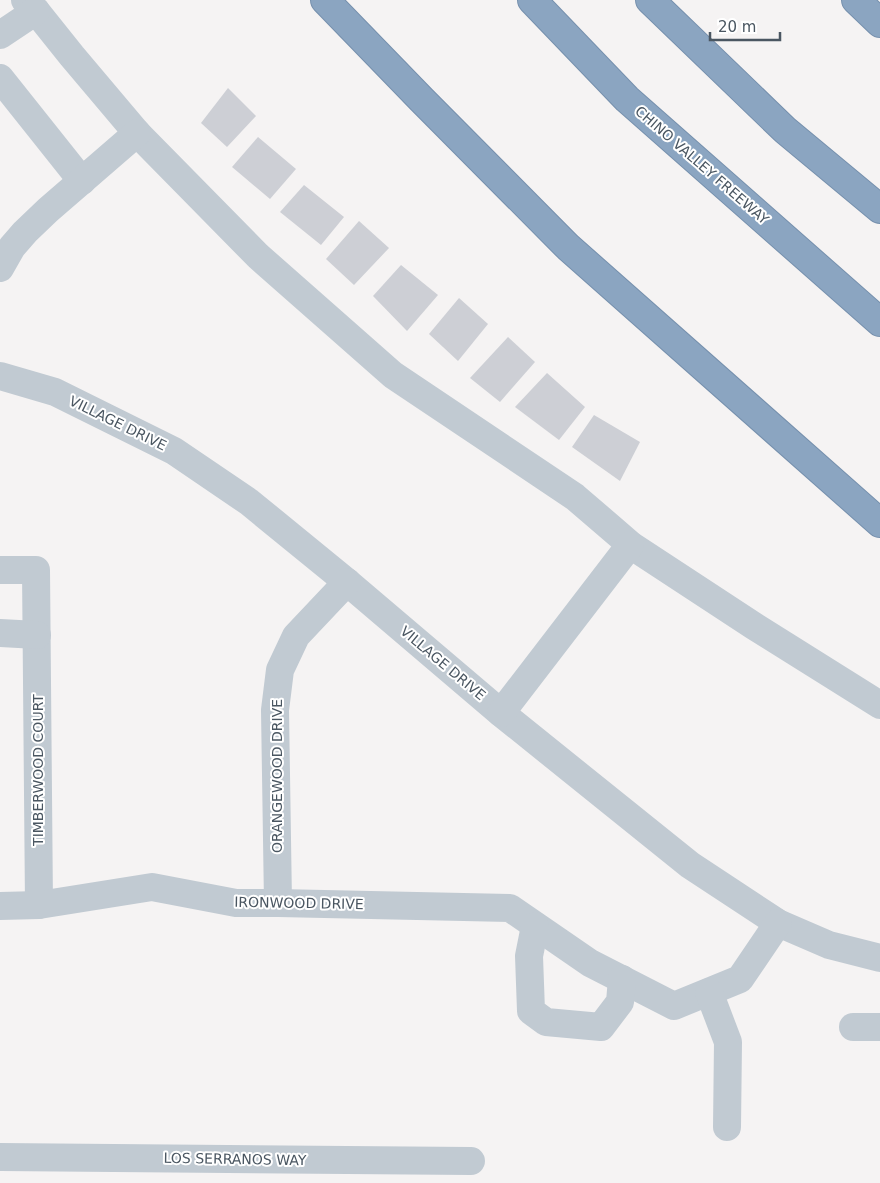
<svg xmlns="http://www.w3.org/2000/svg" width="880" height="1183" font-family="'DejaVu Sans',sans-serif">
	<rect width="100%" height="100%" fill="#f5f3f3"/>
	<!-- building -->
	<g fill="#cdcfd5">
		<path d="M228 88 256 116 227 147 201 123Z"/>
		<path d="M258 137 296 169 270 199 232 167Z"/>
		<path d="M304 185 344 217 321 245 280 212Z"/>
		<path d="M359 221 389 248 354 285 326 259Z"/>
		<path d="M401 265 438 295 407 331 373 296Z"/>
		<path d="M459 298 488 324 458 361 429 334Z"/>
		<path d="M508 337 535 362 500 402 470 378Z"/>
		<path d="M547 373 585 407 559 440 515 407Z"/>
		<path d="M594 415 640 442 620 481 572 447Z"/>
	</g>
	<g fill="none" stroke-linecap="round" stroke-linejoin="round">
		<defs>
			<g id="highway">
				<path d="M325 0 422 100 568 247 880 523"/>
				<path d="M532 0 627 99 880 322"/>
				<path d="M650 0 785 130 880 209"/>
				<path d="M856 0 880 23"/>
			</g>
		</defs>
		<!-- highway casing -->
		<use href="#highway" stroke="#7690ad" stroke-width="30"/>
		<!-- minor -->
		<g stroke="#c1cad2" stroke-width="28">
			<path d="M25 0 36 11 72 56 137 133 258 256 393 375 575 497 632 546 754 626 880 705"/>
			<path d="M0 35 36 11"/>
			<path d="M0 78 82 181"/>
			<path d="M0 268 12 247 25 232 48 210 137 133"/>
			<path d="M0 376 55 392 174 451 249 502 347 582 501 713 690 865 778 923 829 945 880 958"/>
			<path d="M0 570H36L39 905"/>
			<path d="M0 633 37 635"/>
			<path d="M501 713 630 545"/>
			<path d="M278 903 275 710 280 670 296 636 347 582"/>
			<path d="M0 906 39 905 152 887 236 903H278L510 908 590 963 674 1006 740 979 778 923"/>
			<path d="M535 926 529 956 531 1011 546 1022 601 1027 620 1002 622 979"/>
			<path d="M709 992 728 1042 727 1127"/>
			<path d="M853 1027H880"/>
			<path d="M0 1157 471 1161"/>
		</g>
		<!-- highway -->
		<use href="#highway" stroke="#8ba5c1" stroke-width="28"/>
	</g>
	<g text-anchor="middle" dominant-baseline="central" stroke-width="4" stroke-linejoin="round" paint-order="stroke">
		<!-- street labels -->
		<g font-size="14" fill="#4a5661" stroke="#fff">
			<text transform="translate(702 165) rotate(41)">CHINO VALLEY FREEWAY</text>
			<text transform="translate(118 423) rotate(26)">VILLAGE DRIVE</text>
			<text transform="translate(443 663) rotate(40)">VILLAGE DRIVE</text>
			<text transform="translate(38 770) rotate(-90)">TIMBERWOOD COURT</text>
			<text transform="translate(277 776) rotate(-90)">ORANGEWOOD DRIVE</text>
			<text transform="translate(299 903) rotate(1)">IRONWOOD DRIVE</text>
			<text transform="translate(235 1159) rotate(1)">LOS SERRANOS WAY</text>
		</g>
	</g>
	<!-- scale -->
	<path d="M710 32v8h70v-8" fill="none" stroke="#4a5661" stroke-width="2.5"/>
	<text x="718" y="32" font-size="15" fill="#4a5661" stroke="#ffffff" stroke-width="4" paint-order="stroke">20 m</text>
</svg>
